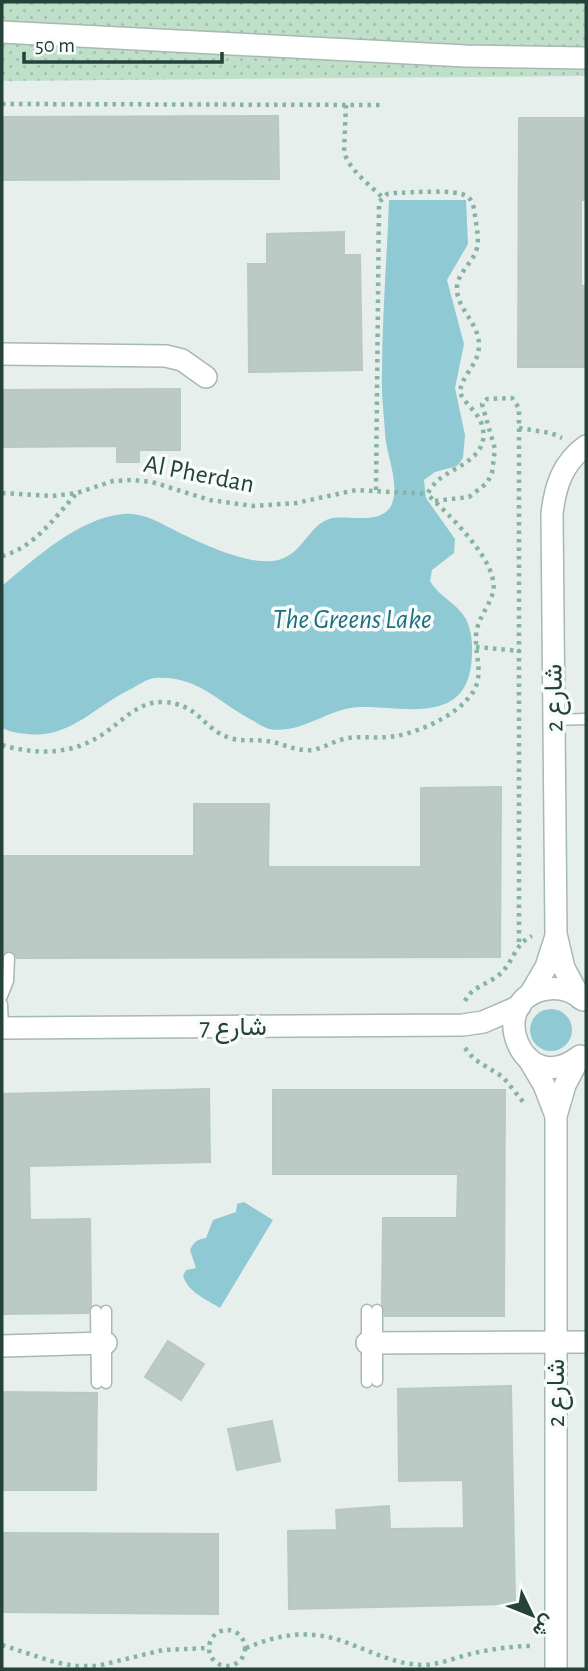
<svg xmlns="http://www.w3.org/2000/svg" width="588" height="1671" font-family="'Alegreya Sans',Vazirmatn,sans-serif">
	<defs>
		<pattern id="grass-dots" width="8" height="8" patternUnits="userSpaceOnUse" patternTransform="scale(1.75)"><rect width="8" height="8" fill="#bfe0c8"/><path d="M2 2h.1M6 6h.1" fill="none" stroke="#a4c1ad" stroke-width="1.8" stroke-linecap="round"/></pattern>
	</defs>
	<rect width="100%" height="100%" fill="#e6efeb"/>
	<!-- grass -->
	<path fill="url(#grass-dots)" d="M2 2H586V76L2 81Z"/>
	<!-- water -->
	<g fill="#8ec9d4">
		<path d="M389 200H466L468 244 447 280 464 344 455 388 465 435 463 458 457 466 435 472 424 480 426 498 455 539 454 553 432 570 430 581C439 597 457 603 466 619 473 634 473 650 471 666 463 725 401 706 361 707 329 707 302 735 269 729 263 727 256 722 250 719 218 702 197 675 155 678 147 679 138 685 131 689 95 706 70 739 27 734 18 733 10 732 2 728V586C34 559 79 518 123 514 143 512 160 523 178 532 203 544 245 564 273 561 304 557 307 524 332 518 348 515 381 525 391 506 401 485 386 455 385 433 384 413 381 394 382 375 382 316 387 258 389 200Z"/>
		<circle cx="551" cy="1030" r="21"/>
		<path d="M244 1202 273 1220 220 1308C206 1299 189 1293 183 1276L186 1270 196 1268 190 1250C194 1242 197 1239 206 1238L213 1220 236 1212 237 1204Z"/>
	</g>
	<!-- building -->
	<g fill="#bbcac4" stroke="#b8c9c2" stroke-width="2">
		<path d="M278 116 279 179 2 180V117Z"/>
		<path d="M519 118H586V200H581V286H586V367H518Z"/>
		<path d="M344 232V255H360L362 370 249 372 248 264H267V234Z"/>
		<path d="M180 389V450H139V462H117V446L2 447V390Z"/>
		<path d="M501 787 500 957 17 958 14 952 9 950 2 955V856H194V804H269L268 867H421V788Z"/>
		<path d="M209 1089 210 1162 29 1166 30 1220 90 1219 91 1305 88 1313 2 1314V1094Z"/>
		<path d="M273 1090H505L504 1316H385L382 1304 383 1218H457L458 1174H273Z"/>
		<path d="M168 1341 204 1364 181 1400 145 1377Z"/>
		<path d="M511 1386 515 1604 289 1609 288 1531 337 1530 336 1510 389 1506 390 1529 464 1528 463 1480 399 1481 398 1389Z"/>
		<path d="M2 1392 97 1393 96 1490H2Z"/>
		<path d="M272 1421 280 1461 237 1470 228 1429Z"/>
		<path d="M2 1533 218 1534V1614L2 1612Z"/>
	</g>
	<g fill="none" stroke-linecap="round" stroke-linejoin="round">
		<defs>
			<g id="service">
				<path d="M554 720 586 719"/>
				<path d="M2 996 8 981 9 958"/>
				<path d="M2 1004 3 1028"/>
				<path d="M367 1310V1382"/>
				<path d="M377 1310V1381"/>
				<path d="M96 1311 97 1383"/>
				<path d="M106 1311V1383"/>
			</g>
			<g id="minor">
				<path d="M2 32 466 56 586 58"/>
				<path d="M2 354 166 356 182 360 206 377"/>
				<path d="M529 996 546 967 556 936"/>
				<path d="M580 998 564 968 556 934 552 514C555 486 563 462 586 446"/>
				<path d="M2 1028 463 1025 483 1022 520 1006"/>
				<path d="M580 1056C522 1102 483 998 547 989 561 987 573 991 583 1000"/>
				<path d="M528 1058 544 1085 556 1116"/>
				<path d="M367 1343 586 1342"/>
				<path d="M2 1346 106 1343"/>
				<path d="M556 1669V1116L565 1085 579 1058"/>
			</g>
		</defs>
		<!-- service casing -->
		<use href="#service" stroke="#a8b8b2" stroke-width="13"/>
		<!-- minor casing -->
		<use href="#minor" stroke="#a8b8b2" stroke-width="24"/>
		<!-- path -->
		<g stroke="#86b3a5" stroke-width="4.5" stroke-dasharray="3.5 5" stroke-linecap="butt">
			<path d="M2 104 380 105"/>
			<path d="M346 105 344 152C350 171 369 184 382 197"/>
			<path d="M519 428 551 433 562 438"/>
			<path d="M376 490 379 202 387 194 394 193C408 193 458 188 468 197 475 203 474 213 476 222 477 231 479 239 477 248 473 263 459 271 457 286 455 308 479 322 479 345 479 365 461 375 460 393 466 405 478 412 482 425 491 458 456 465 437 481 433 485 430 490 427 494"/>
			<path d="M2 493 52 496 77 493 113 481 133 480 152 482 210 500 253 506 296 503 356 490 427 494"/>
			<path d="M435 501 469 497 487 483 492 473 495 449 482 404 487 399 512 398 519 408V944"/>
			<path d="M2 556C34 548 55 517 76 494"/>
			<path d="M476 647 520 651"/>
			<path d="M2 745C36 755 73 755 103 734 123 721 137 702 162 702 199 703 202 729 230 738 242 742 255 739 267 741 283 743 296 752 313 750 326 747 336 740 348 738 364 736 380 739 396 736 422 731 458 715 473 692 484 675 475 655 476 636 477 618 489 608 493 592 500 562 447 513 427 494"/>
			<path d="M465 1001C471 987 489 984 500 974 513 963 515 943 532 936"/>
			<path d="M465 1048 474 1059 503 1077 524 1103"/>
			<circle cx="227" cy="1648" r="18"/>
			<path d="M2 1645 51 1661 74 1666H97L163 1650 209 1648"/>
			<path d="M246 1648C279 1634 310 1629 345 1642 370 1651 394 1664 422 1665 439 1665 457 1657 474 1653 493 1649 513 1646 533 1646"/>
		</g>
		<!-- service -->
		<use href="#service" stroke="#fff" stroke-width="10"/>
		<!-- minor -->
		<use href="#minor" stroke="#fff" stroke-width="21"/>
	</g>
	<g text-anchor="middle" dominant-baseline="central" stroke-width="7" stroke-linejoin="round" paint-order="stroke">
		<!-- street labels -->
		<g font-size="26" fill="#24423a" stroke="#f7fbf9">
			<text transform="translate(199 474) rotate(11)">Al Pherdan</text>
			<text transform="translate(554 698) rotate(-91)">شارع 2</text>
			<text x="233" y="1027">شارع 7</text>
			<text transform="translate(556 1393) rotate(-90)">شارع 2</text>
		</g>
		<!-- water labels -->
		<g font-size="28" font-style="italic" fill="#1c6f80" stroke="#f7fbf9">
			<text x="352" y="620">The Greens Lake</text>
		</g>
	</g>
	<!-- border -->
	<rect width="588" height="1671" fill="none" stroke="#24423a" stroke-width="7"/>
	<!-- north arrow -->
	<g transform="translate(532 1615) rotate(133)" stroke="#f7fbf9" stroke-width="5" paint-order="stroke">
	<path d="M0-5L12 26L0 18L-12 26Z" fill="#24423a"/>
	<text y="-10" font-size="19" font-weight="bold" text-anchor="middle" fill="#24423a">ش</text>
	</g>
	<!-- scale -->
	<path d="M24 52v10h198v-10" fill="none" stroke="#24423a" stroke-width="3.5"/>
	<text x="35" y="52" font-size="21" fill="#24423a" stroke="#f7fbf9" stroke-width="5" paint-order="stroke">50 m</text>
</svg>
